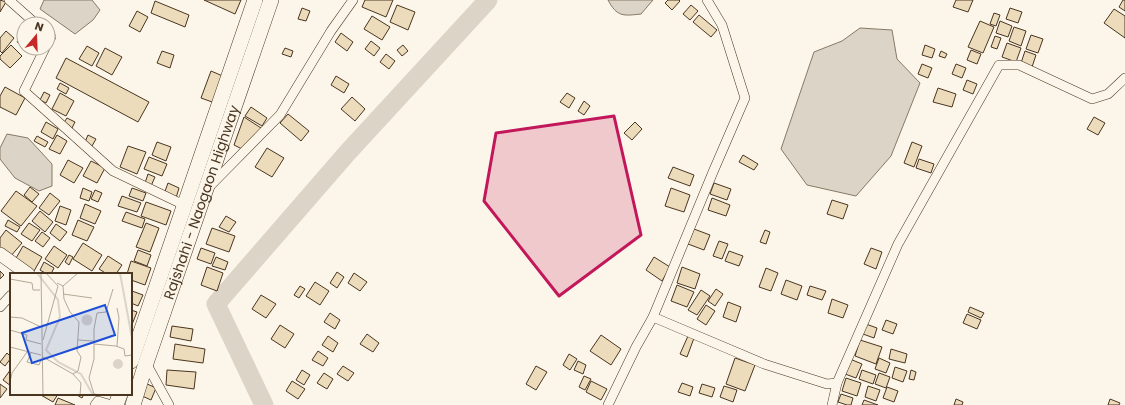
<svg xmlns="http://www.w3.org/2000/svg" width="1125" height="405" font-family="Poppins,sans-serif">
	<rect width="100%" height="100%" fill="#fbf6e9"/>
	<!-- water -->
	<g fill="#dcd4c6" stroke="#887966">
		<path d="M44 0H92L100 10 93 20 75 34 40 9Z"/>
		<path d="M608 0H653L641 14C623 16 617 17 608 0Z"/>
		<path d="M860 28 892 30 897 59 920 83 891 156 856 196 807 185 781 149 814 52 842 41Z"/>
		<path d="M7 134 28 138 52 164V186L39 191 15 178 0 159V148Z"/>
	</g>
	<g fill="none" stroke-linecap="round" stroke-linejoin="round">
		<!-- river -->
		<path stroke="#dcd4c6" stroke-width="19" d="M264 405 216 304 348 152 488 0"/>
	</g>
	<!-- building -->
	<g fill="#ecdcbc" stroke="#4a3520">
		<path d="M0 0 6 2 0 12Z"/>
		<path d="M204 0H241L235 14Z"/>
		<path d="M365 0H393L386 17 362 7Z"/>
		<path d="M668 0H679L680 1 672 10 665 3Z"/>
		<path d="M956 0H973L968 12 953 7Z"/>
		<path d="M1123 0H1125V11L1119 7Z"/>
		<path d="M155 1 189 15 185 27 151 13Z"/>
		<path d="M397 5 415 12 408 30 390 22Z"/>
		<path d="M691 5 698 11 690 20 683 14Z"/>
		<path d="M302 8 310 11 306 21 298 19Z"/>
		<path d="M1010 8 1022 12 1018 23 1006 19Z"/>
		<path d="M1114 9 1125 16V38L1104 23Z"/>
		<path d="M137 11 148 17 140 32 129 26Z"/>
		<path d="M994 13 1000 15 996 26 990 24Z"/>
		<path d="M699 15 717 30 711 37 693 22Z"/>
		<path d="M372 16 390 27 382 40 364 29Z"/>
		<path d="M980 21 994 27 983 53 968 47Z"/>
		<path d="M1000 21 1012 26 1008 37 996 33Z"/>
		<path d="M1014 27 1026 31 1021 46 1009 41Z"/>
		<path d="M6 31 14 38 2 53 0 51V38Z"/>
		<path d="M23 31 24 32V46L17 42Z"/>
		<path d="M341 33 353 42 347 51 335 42Z"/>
		<path d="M1031 35 1043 39 1038 53 1026 49Z"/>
		<path d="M995 36 1001 38 997 49 991 47Z"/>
		<path d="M371 41 380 48 374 56 365 49Z"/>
		<path d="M1007 43 1021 48 1016 62 1002 57Z"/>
		<path d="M11 45 22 56 10 68 0 59V56Z"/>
		<path d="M403 45 408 51 402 56 397 50Z"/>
		<path d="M925 45 935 49 932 58 922 55Z"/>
		<path d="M87 46 99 53 92 66 79 59Z"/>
		<path d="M105 48 122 57 112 75 96 66Z"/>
		<path d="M285 48 293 51 291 57 282 54Z"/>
		<path d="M971 50 981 54 977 64 967 60Z"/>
		<path d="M162 51 174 55 170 68 157 63Z"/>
		<path d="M941 51 947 54 945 58 939 56Z"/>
		<path d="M1025 51 1036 55 1032 67 1021 63Z"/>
		<path d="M386 54 395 61 389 69 380 62Z"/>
		<path d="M66 58 149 102 138 122 56 78Z"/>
		<path d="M922 64 932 68 928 78 918 74Z"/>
		<path d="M956 64 966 68 962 78 952 74Z"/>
		<path d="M211 71 225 77 215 103 201 98Z"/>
		<path d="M336 76 349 84 344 93 331 85Z"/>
		<path d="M967 80 977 84 973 94 963 90Z"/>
		<path d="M60 83 69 88 66 94 57 89Z"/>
		<path d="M5 87 25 98 16 115 0 107V96Z"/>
		<path d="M938 88 956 94 952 107 933 102Z"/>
		<path d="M44 92 50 95 46 103 40 100Z"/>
		<path d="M60 93 74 101 66 116 52 109Z"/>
		<path d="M567 93 575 98 569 108 560 102Z"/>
		<path d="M352 97 365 109 355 121 341 109Z"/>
		<path d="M584 101 590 106 584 115 578 111Z"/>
		<path d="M251 107 267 118 262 126 245 116Z"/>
		<path d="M288 114 309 131 301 141 280 123Z"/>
		<path d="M244 117 261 128 242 149 234 145Z"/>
		<path d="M1094 117 1105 123 1098 135 1087 129Z"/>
		<path d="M67 118 75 122 72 128 63 124Z"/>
		<path d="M46 122 58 129 53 139 41 132Z"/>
		<path d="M635 122 642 129 632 140 624 133Z"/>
		<path d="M57 135 67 141 60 154 49 149Z"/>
		<path d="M88 135 96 139 92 146 85 142Z"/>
		<path d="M37 136 48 142 45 147 34 141Z"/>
		<path d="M157 142 171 147 166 161 152 155Z"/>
		<path d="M912 142 922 146 914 167 904 163Z"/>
		<path d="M128 146 146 152 137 174 120 167Z"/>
		<path d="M267 148 284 158 272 177 255 167Z"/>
		<path d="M743 155 758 164 754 170 739 162Z"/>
		<path d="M149 157 167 164 162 176 144 169Z"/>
		<path d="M919 159 934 164 931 173 916 168Z"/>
		<path d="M68 160 83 168 74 183 60 175Z"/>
		<path d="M91 161 105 168 97 183 83 176Z"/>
		<path d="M673 167 694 175 690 186 668 178Z"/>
		<path d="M148 174 155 177 151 186 145 183Z"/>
		<path d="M168 183 179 188 176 198 164 194Z"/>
		<path d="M714 183 731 189 727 200 710 194Z"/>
		<path d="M30 187 39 194 32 202 24 195Z"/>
		<path d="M83 188 92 192 89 201 80 198Z"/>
		<path d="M132 188 146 193 143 201 129 196Z"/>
		<path d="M671 188 690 195 684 212 665 206Z"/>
		<path d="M95 190 102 193 98 202 91 199Z"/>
		<path d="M16 191 37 206 21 226 1 211Z"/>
		<path d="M50 193 60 201 49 215 39 208Z"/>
		<path d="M122 196 141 203 137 212 118 206Z"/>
		<path d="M712 198 730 205 726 216 708 210Z"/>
		<path d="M832 200 848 205 843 219 827 214Z"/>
		<path d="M146 202 171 211 166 225 141 216Z"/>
		<path d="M85 204 101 211 95 224 80 218Z"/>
		<path d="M60 206 71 210 66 225 55 221Z"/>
		<path d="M40 211 53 222 45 232 32 221Z"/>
		<path d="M126 212 145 219 142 228 122 221Z"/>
		<path d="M226 216 236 222 229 232 219 227Z"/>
		<path d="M8 220 20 227 17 232 5 226Z"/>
		<path d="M78 220 94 227 87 241 72 235Z"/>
		<path d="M29 223 40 230 32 241 21 234Z"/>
		<path d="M146 223 159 228 150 252 136 247Z"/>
		<path d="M56 224 67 232 60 241 50 233Z"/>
		<path d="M212 228 235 236 229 252 206 244Z"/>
		<path d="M694 229 710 235 704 250 688 244Z"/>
		<path d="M6 230 22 243 10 257 0 249V238Z"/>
		<path d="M765 230 770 232 766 244 760 242Z"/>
		<path d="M42 232 50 238 43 247 35 241Z"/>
		<path d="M719 241 728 244 722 259 713 256Z"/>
		<path d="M83 243 102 255 92 271 73 259Z"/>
		<path d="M23 246 42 257 34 271 15 260Z"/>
		<path d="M54 246 67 255 58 268 45 259Z"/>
		<path d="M201 248 215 253 211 264 197 259Z"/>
		<path d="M871 248 882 252 876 269 864 264Z"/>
		<path d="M138 250 151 255 147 266 134 261Z"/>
		<path d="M729 251 743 256 739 266 725 261Z"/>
		<path d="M69 255 73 257 69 265 65 262Z"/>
		<path d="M108 256 122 265 116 274H107L99 269Z"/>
		<path d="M216 257 228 262 225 270 212 266Z"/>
		<path d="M654 257 670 267 662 281 646 270Z"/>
		<path d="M131 261 151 268 145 285 131 280V274H127Z"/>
		<path d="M44 262 54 268 51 274H47L40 270Z"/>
		<path d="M207 267 223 273 217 291 201 285Z"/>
		<path d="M682 267 700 274 695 289 677 283Z"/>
		<path d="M766 268 778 273 771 291 759 287Z"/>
		<path d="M0 271 4 275 0 279Z"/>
		<path d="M337 272 344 277 337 288 330 283Z"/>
		<path d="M354 273 367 282 360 291 348 283Z"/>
		<path d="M786 280 802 286 797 300 781 294Z"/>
		<path d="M315 282 329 291 320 305 306 296Z"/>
		<path d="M677 285 694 292 687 307 671 301Z"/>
		<path d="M300 286 305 289 299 298 294 295Z"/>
		<path d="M810 286 826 291 822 300 807 295Z"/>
		<path d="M716 289 723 294 715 306 708 301Z"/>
		<path d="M701 290 710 296 697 315 688 310Z"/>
		<path d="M132 291 143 295 138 306 131 303Z"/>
		<path d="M261 295 276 304 266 318 252 309Z"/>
		<path d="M832 299 848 305 843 318 828 313Z"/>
		<path d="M728 302 741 307 736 322 723 317Z"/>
		<path d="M706 305 715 311 706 325 697 319Z"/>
		<path d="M970 307 984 313 981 318 968 312Z"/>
		<path d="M131 310 137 312 131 327Z"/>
		<path d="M330 313 340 320 335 329 324 322Z"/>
		<path d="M967 314 981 320 977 329 963 323Z"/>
		<path d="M886 320 897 324 893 334 882 330Z"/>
		<path d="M866 324 877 328 874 338 863 334Z"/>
		<path d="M280 325 294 334 285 348 271 339Z"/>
		<path d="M172 326 193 329 191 341 170 337Z"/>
		<path d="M367 334 379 343 373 352 360 344Z"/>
		<path d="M601 335 621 349 611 365 590 351Z"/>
		<path d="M328 336 338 343 333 352 322 345Z"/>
		<path d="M688 336 694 338 687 357 680 354Z"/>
		<path d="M860 340 882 347 876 364 855 356Z"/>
		<path d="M175 344 205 349 203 363 173 359Z"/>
		<path d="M891 349 907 354 905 363 889 359Z"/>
		<path d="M318 351 328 358 323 366 312 360Z"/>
		<path d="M7 353 11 357V358L5 366 0 362Z"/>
		<path d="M569 354 577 359 570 370 563 365Z"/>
		<path d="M735 358 755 365 745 391 726 384Z"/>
		<path d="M879 358 890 363 886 373 875 369Z"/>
		<path d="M850 359 862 364 856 378 845 374Z"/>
		<path d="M578 361 586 365 583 374 574 370Z"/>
		<path d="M343 366 354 373 348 381 337 374Z"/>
		<path d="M536 366 547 372 536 390 526 384Z"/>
		<path d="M895 367 907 371 903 382 892 378Z"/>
		<path d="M11 369V386L3 380Z"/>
		<path d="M167 370 196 372 194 389 166 385Z"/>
		<path d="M302 370 310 375 304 385 296 380Z"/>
		<path d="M862 370 876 375 873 384 859 379Z"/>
		<path d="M911 370 916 372 914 380 909 379Z"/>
		<path d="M324 373 333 379 327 389 317 383Z"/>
		<path d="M879 373 890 377 886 388 875 384Z"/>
		<path d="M584 376 591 379 585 390 579 387Z"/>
		<path d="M846 378 861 383 857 396 842 391Z"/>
		<path d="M292 381 305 389 298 399 286 391Z"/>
		<path d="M591 381 607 389 601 400 586 392Z"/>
		<path d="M145 383 156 388 151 400 140 395Z"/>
		<path d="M682 383 693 387 690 396 678 392Z"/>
		<path d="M0 384 7 389 0 398Z"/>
		<path d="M702 384 715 388 712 397 699 393Z"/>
		<path d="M724 386 737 390 733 402 720 397Z"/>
		<path d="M868 386 880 390 876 401 865 397Z"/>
		<path d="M887 387 898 391 894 402 883 398Z"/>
		<path d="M39 394H58L53 402Z"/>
		<path d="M75 394H84L82 398Z"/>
		<path d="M841 394 853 398 851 405H847L838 402Z"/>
		<path d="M58 398 75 405H55Z"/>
		<path d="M956 399 963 402 962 405H954Z"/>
		<path d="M1110 399 1120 403 1119 405H1108Z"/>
		<path d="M864 400 878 405H862Z"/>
	</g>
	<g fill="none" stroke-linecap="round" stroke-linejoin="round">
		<defs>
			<g id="street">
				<path d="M9 0 36 24"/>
				<path d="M48 35 51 37 48 42"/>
				<path d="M45 48 24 91 113 171 184 205"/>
				<path d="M210 186 280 115 331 31 353 0"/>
				<path d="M0 307 11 295"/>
				<path d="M653 317 764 364 827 384 837 383"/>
				<path d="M146 363 169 405"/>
				<path d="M95 405 98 401 112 405"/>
				<path d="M608 405 636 347 653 317 713 172 745 98 722 25 707 0"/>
				<path d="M832 405 837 383 898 244 999 65H1019L1092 99 1108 94 1125 78"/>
			</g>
			<path id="secondary" d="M0 254 28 274"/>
			<g id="primary">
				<path d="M131 361 255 0"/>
				<path d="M116 405 120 394"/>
				<path id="s1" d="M133 405 146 363 271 0"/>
			</g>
		</defs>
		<!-- street casing -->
		<use href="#street" stroke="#4a3520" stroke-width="10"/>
		<!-- secondary casing -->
		<use href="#secondary" stroke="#4a3520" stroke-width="14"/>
		<!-- primary casing -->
		<use href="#primary" stroke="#4a3520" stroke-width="16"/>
		<!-- street -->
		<use href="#street" stroke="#fbf6e9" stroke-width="9"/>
		<!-- secondary -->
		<use href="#secondary" stroke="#fbf6e9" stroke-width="13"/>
		<!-- primary -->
		<use href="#primary" stroke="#fbf6e9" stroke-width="15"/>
	</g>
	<!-- marked area -->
	<path fill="#c2185b" fill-opacity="0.2" stroke="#c2185b" stroke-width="3" stroke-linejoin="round" d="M614 116 641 235 559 296 484 201 496 133Z"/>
	<g text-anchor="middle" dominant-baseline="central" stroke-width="3" stroke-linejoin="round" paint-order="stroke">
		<!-- street labels -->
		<g font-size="14" fill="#4a3520" stroke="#fbf6e9">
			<text stroke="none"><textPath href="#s1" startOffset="214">Rajshahi - Naogaon Highway</textPath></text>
		</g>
	</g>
	<!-- overview -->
	<g transform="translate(10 273)">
		<rect width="122" height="122" fill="#fbf6e9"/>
		<path d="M71.5 47a5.5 5.5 0 1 1 11 0a5.5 5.5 0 1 1-11 0ZM103 91a5 5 0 1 1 10 0a5 5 0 1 1-10 0Z" fill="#dcd4c6"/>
		<path fill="none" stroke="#dcd4c6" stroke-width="2" d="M27 0 48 27 50 44 36 77 48 89 71 101 83 122M110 0 122 65"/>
		<path fill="none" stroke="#b4a999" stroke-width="1" d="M31 0 33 122M0 6 22 10 23 17H30M47 10 53 13 54 26 60 39 69 49 67 78 71 84 68 98 63 101M53 13 68 0M53 21 82 25M0 44 12 45 31 54M0 57 17 62 16 67 31 71M33 67 48 13 36 0M68 67 83 68M84 71 106 73 114 76 115 83 122 82M107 73 109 45 107 35M0 74 31 82M21 80 17 89 29 92 31 87M33 84 63 101 71 110 70 122M0 109 2 100 17 79M91 122 84 121 79 105 84 86V56L87 40 96 39 103 16"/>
		<path fill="#1d4ed8" fill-opacity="0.15" stroke="#1d4ed8" stroke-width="2" d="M95 32 105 62 22 90 12 60Z"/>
		<rect width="122" height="122" fill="none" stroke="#4a3520" stroke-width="2"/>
	</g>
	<!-- north arrow -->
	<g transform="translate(36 36) rotate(19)"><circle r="19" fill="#fbf6e9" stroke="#b4a999"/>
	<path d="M0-3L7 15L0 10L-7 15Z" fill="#c62828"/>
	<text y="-6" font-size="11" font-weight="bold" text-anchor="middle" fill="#4a3520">N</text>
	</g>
</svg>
